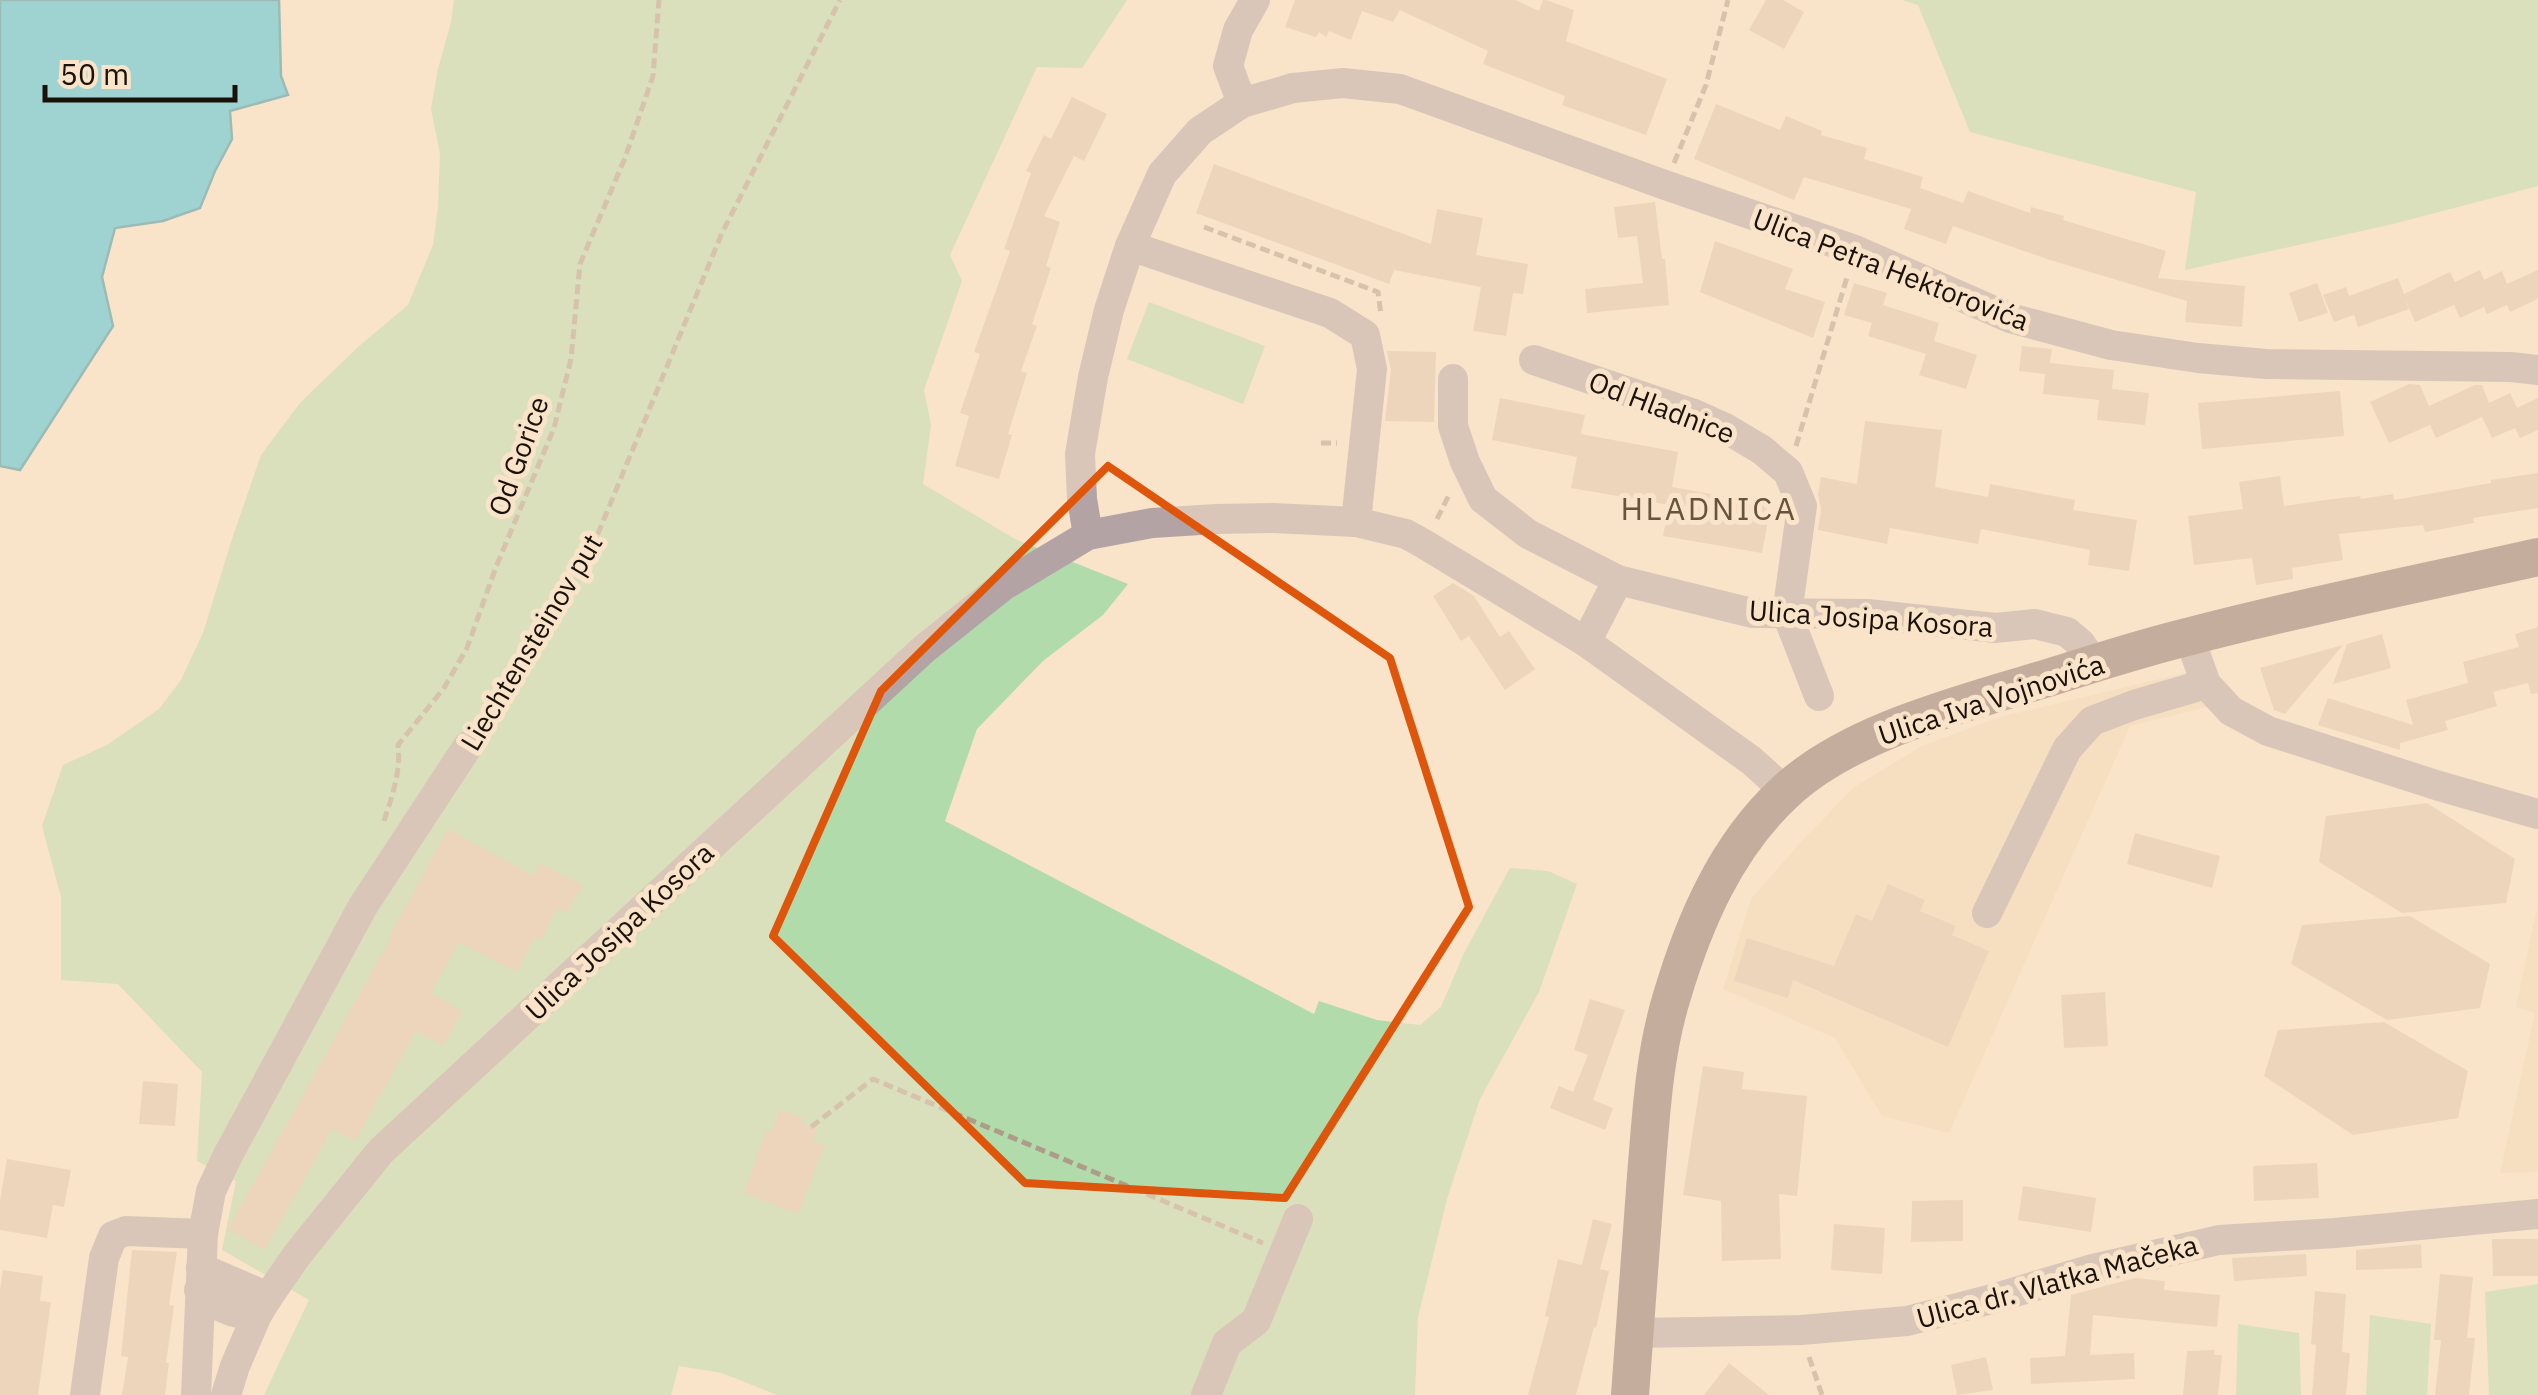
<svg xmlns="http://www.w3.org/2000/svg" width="2538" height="1395" font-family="'IBM Plex Sans',sans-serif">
	<rect width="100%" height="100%" fill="#f9e3c9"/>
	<!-- built -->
	<g fill="#f2d7b7">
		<path d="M2189 672 2211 706 2130 726 1949 1133 1882 1116 1835 1038 1723 989 1751 899 1801 842 1854 787 1922 746 2000 717Z"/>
		<path d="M2538 903V1172L2500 1173 2535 1013 2516 1007Z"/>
	</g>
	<!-- green -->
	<g fill="#b2dbac">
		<path d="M454 0H1127L1082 68 1037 67 950 255 962 281 924 390 931 425 923 484 1015 539 1128 584 1103 615 1043 661 977 729 945 821 1314 1014 1319 1001 1377 1020 1420 1025 1441 1007 1464 953 1510 868 1548 871 1577 884 1539 992 1480 1099 1447 1199 1418 1317 1415 1395H777L722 1373 679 1366 671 1395H264L309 1300 222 1250 236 1181 197 1161 202 1072 118 984 61 980V897L42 826 63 765 107 745 159 709 181 680 203 633 232 539 261 455 300 403 358 347 408 305 433 245 438 207 440 154 431 109 438 69 451 22Z"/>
		<path d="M1902 0H2538V186L2393 224 2185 270 2196 192 1970 132 1918 5Z"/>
		<path d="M1149 302 1265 346 1243 404 1127 359Z"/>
		<path d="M2538 1284V1395H2489L2485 1292Z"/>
		<path d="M2370 1315 2431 1324 2427 1395H2366Z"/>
		<path d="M2238 1324 2299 1333 2301 1395H2236Z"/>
	</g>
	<!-- water -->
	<path fill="#31bfdc" stroke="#2a8b9d" stroke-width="2.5" d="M0 0H279L281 76 288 95 230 111 232 139 215 171 200 208 163 221 115 228 102 277 113 326 20 470 0 466Z"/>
	<!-- building -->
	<g fill="#ddc4ae">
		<path d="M1295 0H1515L1539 11 1543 0H1546L1574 10 1566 41 1667 79 1646 135 1562 105 1565 96 1483 64 1488 51 1400 10 1393 22 1362 11 1351 40 1329 31 1326 37 1319 32 1316 37 1285 27Z"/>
		<path d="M1766 0H1783L1804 12 1784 49 1749 30Z"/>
		<path d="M1072 97 1107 114 1084 161 1074 156 1044 216 1060 222 1046 266 1051 268 1032 324 1037 326 1021 371 1027 373 1008 434 1012 435 999 479 955 466 969 416 960 413 980 354 974 352 1010 251 1004 249 1031 173 1026 171 1044 135 1051 139Z"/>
		<path d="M1716 104 1780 130 1786 116 1822 131 1821 135 1867 148 1864 159 1923 177 1920 188 1963 203 1968 191 2030 213 2031 207 2064 216 2063 220 2166 251 2158 278 2245 286 2242 327 2185 322 2187 301 2047 259 1953 226 1946 244 1904 229 1911 209 1804 177 1794 200 1694 159Z"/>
		<path d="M1214 164 1431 244 1437 209 1483 218 1476 255 1528 264 1523 294 1513 293 1506 336 1473 331 1481 287 1394 270 1389 284 1196 213Z"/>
		<path d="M1655 202 1662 259H1665L1669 305 1587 313 1585 289 1643 283 1637 236 1618 238 1614 207Z"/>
		<path d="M1715 241 1793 269 1785 289 1825 302 1813 338 1700 292Z"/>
		<path d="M2480 270 2484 280 2502 271 2507 284 2538 270V299L2510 312 2507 305 2487 314 2484 307 2460 318 2454 305 2415 322 2405 298 2409 309 2358 327 2354 315 2334 322 2323 295 2346 287 2349 296 2398 278 2404 294 2450 272 2455 282Z"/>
		<path d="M1854 283 1887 293 1883 305 1939 323 1934 341 1977 355 1966 389 1919 375 1926 354 1868 336 1872 323 1844 315Z"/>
		<path d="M2317 283 2328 313 2299 322 2289 293Z"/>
		<path d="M2022 346 2052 349 2050 363 2114 370 2112 389 2149 393 2145 425 2097 420 2099 400 2043 394 2045 374 2019 371Z"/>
		<path d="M1387 351 1436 352 1434 422 1385 421 1391 370Z"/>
		<path d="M2409 384 2420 385 2429 406 2475 385H2482L2489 403 2510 393 2517 408 2538 398V430L2520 438 2515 428 2492 438 2482 417 2436 438 2430 425 2389 443 2370 402Z"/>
		<path d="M2340 391 2344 436 2202 449 2198 403Z"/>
		<path d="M1500 398 1585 415 1581 434 1678 452 1672 487 1771 505 1762 553 1663 536 1669 505 1571 488 1577 457 1492 440Z"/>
		<path d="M1865 421 1942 430 1935 487 1988 497 1990 484 2075 500 2073 510 2137 520 2129 571 2088 565 2090 550 1981 529 1978 544 1890 528 1887 544 1818 530 1821 509 1818 495 1821 477 1857 484Z"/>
		<path d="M2538 473V508L2473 518 2474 523 2425 532 2423 525 2339 534 2343 560 2292 568 2293 579 2256 585 2252 558 2194 565 2188 516 2243 509 2239 482 2280 476 2284 506 2333 499 2360 496 2361 499 2393 494 2394 500 2491 483V480Z"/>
		<path d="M1453 583 1474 596 1500 637 1509 631 1535 669 1505 690 1469 636 1461 641 1433 596Z"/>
		<path d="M2538 627V693L2531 694 2528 683 2493 692 2497 706 2445 721 2448 730 2400 743V750L2318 725 2328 698 2413 725 2406 700 2468 683 2463 662 2519 647 2515 634Z"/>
		<path d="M2382 634 2391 668 2333 684 2347 644Z"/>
		<path d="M2343 645 2285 714 2274 710 2260 668Z"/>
		<path d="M2427 803 2515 859 2506 903 2402 913 2319 862 2326 816Z"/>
		<path d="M448 829 533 876 540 863 582 885 567 913 557 908 541 941 534 937 517 972 459 942 431 993 462 1011 443 1046 416 1031 355 1141 332 1129 265 1250 228 1229 392 936 390 935Z"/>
		<path d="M2135 833 2220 856 2212 888 2127 864Z"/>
		<path d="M1888 884 1925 900 1920 911 1956 926 1952 935 1989 951 1948 1047 1793 980 1788 998 1734 981 1747 938 1834 966 1856 914 1872 921Z"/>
		<path d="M2410 916 2490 964 2480 1008 2387 1020 2291 964 2302 925Z"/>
		<path d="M2105 992 2108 1046 2064 1048 2061 995Z"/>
		<path d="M1590 999 1625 1010 1593 1100 1613 1108 1605 1130 1550 1108 1559 1086 1573 1092 1588 1055 1574 1050Z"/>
		<path d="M2384 1022 2468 1071 2458 1118 2353 1135 2264 1076 2278 1030Z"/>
		<path d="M1703 1066 1744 1072 1742 1089 1807 1096 1797 1196 1779 1194 1781 1259 1722 1261 1721 1201 1683 1195Z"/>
		<path d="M143 1081 178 1084 175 1126 139 1124Z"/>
		<path d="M780 1110 804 1119 802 1124 818 1129 813 1141 825 1145 798 1214 744 1193 766 1130 771 1132Z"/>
		<path d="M7 1159 71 1170 64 1207 53 1205 47 1238 0 1230V1201Z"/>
		<path d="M2317 1163 2319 1198 2254 1201 2253 1166Z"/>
		<path d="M2023 1186 2096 1198 2091 1232 2018 1220Z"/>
		<path d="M1963 1200V1241L1911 1242 1912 1201Z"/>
		<path d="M1593 1219 1612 1224 1600 1269 1609 1271 1596 1328 1594 1327 1576 1395H1528L1549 1317 1545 1316 1558 1259 1582 1265Z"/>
		<path d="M1834 1224 1885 1228 1882 1274 1831 1270Z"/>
		<path d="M2492 1239H2538V1276H2493Z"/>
		<path d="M2421 1244 2422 1268 2356 1270V1250Z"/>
		<path d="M132 1250 177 1252 169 1305 174 1306 166 1363H169L165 1395H122L128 1357 121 1356Z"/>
		<path d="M2306 1254 2307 1276 2234 1281 2232 1258Z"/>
		<path d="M3 1270 43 1276 40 1301 51 1302 38 1395H0V1290Z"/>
		<path d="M2440 1274 2473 1277 2467 1338H2475L2469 1395H2435L2441 1340H2434Z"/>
		<path d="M2135 1278 2165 1281 2164 1290 2220 1295 2217 1327 2093 1315 2090 1355 2134 1353 2135 1379 2031 1384 2030 1358 2065 1356 2071 1295Z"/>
		<path d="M2315 1291 2346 1294 2342 1352 2350 1353 2346 1395H2312L2316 1345 2311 1344Z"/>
		<path d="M2215 1350 2214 1355H2222L2218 1395H2183L2187 1351Z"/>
		<path d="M1986 1357 1993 1390 1957 1395 1951 1365Z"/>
		<path d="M1729 1363 1769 1395H1704Z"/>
	</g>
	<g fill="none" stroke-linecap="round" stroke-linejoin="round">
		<!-- path -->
		<g stroke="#ad9c88" stroke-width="5" stroke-dasharray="10 5" stroke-linecap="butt">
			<path d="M1674 163 1706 85 1728 0"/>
			<path d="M1204 227 1378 292 1381 315"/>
			<path d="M1321 443H1337"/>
			<path d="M1796 446 1848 274"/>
			<path d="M1437 519 1450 493"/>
			<path d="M482 727 503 697 590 553 722 233 840 0"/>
			<path d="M384 821C392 796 401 772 398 745L444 688 467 648 496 567 554 428 571 359 580 264 625 158 653 76 659 0"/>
			<path d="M811 1127 873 1079 1263 1243"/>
			<path d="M1809 1357 1822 1395"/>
		</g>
		<!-- minor -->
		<g stroke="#b3a3a4" stroke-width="30">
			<path d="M1242 103 1228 66 1238 30 1255 0"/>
			<path d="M1130 246 1330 313 1365 335 1372 369 1356 522"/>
			<path d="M1534 360 1694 414 1725 428 1762 450 1788 472 1802 506 1787 614 1819 696"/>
			<path d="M1453 379V426L1465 462 1483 499 1528 534 1618 580 1752 613 1868 614 1995 628 2035 624 2067 632 2081 644 2095 664"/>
			<path d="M1088 535 1082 499 1080 454 1093 377 1109 310 1130 246 1162 174 1200 131 1242 103 1293 88 1343 83 1400 89 1665 185 1855 250 2010 318 2111 345 2198 358 2266 364 2511 367 2538 370"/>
			<path d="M2189 636 2206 684 2231 711 2268 731 2439 786 2538 814"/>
			<path d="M1586 642 1618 580"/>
			<path d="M1987 913 2067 749 2092 721 2134 705 2206 684"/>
			<path d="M201 1268 268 1297"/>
			<path d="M199 1290C217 1307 232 1315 257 1315"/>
			<path d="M1635 1333 1801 1330 1907 1321 1992 1299 2092 1269 2219 1240 2335 1233 2538 1214"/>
			<path d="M85 1395 104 1258 113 1236 126 1231 203 1234"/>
			<path d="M196 1395 203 1234 211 1191 228 1155 363 906 468 746"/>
			<path d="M226 1395 235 1366 257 1315 268 1297 297 1255 381 1151 924 649 1003 586 1088 535 1152 523 1216 519 1273 518 1356 522 1406 534 1424 544 1586 642 1752 761 1785 791"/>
			<path d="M1206 1395 1227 1343 1256 1321 1298 1219"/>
		</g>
		<!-- major -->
		<path stroke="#866b6c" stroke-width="38" d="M1630 1395C1635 1322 1641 1249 1646 1176 1651 1116 1654 1054 1672 996 1694 922 1726 847 1784 793 1845 735 1951 707 2031 683 2084 667 2137 649 2191 636 2305 606 2422 583 2538 557"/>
	</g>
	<!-- marked area -->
	<path d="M0 0H2538V1395H0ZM1108 466 1390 658 1469 907 1285 1198 1025 1183 773 936 881 691Z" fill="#f9e3c9" fill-opacity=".55" fill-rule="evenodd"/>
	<path fill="none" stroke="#de550c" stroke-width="8" stroke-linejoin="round" d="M1108 466 1390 658 1469 907 1285 1198 1025 1183 773 936 881 691Z"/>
	<g text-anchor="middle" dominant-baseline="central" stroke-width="10" stroke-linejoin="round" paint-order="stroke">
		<!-- street labels -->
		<g font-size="28" fill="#1a1209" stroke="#f9e3c9">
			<text transform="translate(1891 269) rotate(21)">Ulica Petra Hektorovića</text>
			<text transform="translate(1662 407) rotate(21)">Od Hladnice</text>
			<text transform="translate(518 456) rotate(-70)">Od Gorice</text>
			<text transform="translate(1871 618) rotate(4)">Ulica Josipa Kosora</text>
			<text transform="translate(531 642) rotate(-59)">Liechtensteinov put</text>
			<text transform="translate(1991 699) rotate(-18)">Ulica Iva Vojnovića</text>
			<text transform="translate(619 931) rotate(-43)">Ulica Josipa Kosora</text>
			<text transform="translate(2057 1281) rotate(-15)">Ulica dr. Vlatka Mačeka</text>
		</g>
		<!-- quarter labels -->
		<g font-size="32" letter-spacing="2.5" fill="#66543d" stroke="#f9e3c9">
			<text x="1709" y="508">HLADNICA</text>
		</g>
	</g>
	<!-- scale -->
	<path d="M45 85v15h190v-15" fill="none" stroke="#1a1209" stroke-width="5"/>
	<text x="60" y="85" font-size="30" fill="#1a1209" stroke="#f9e3c9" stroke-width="8" paint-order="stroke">50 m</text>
</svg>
